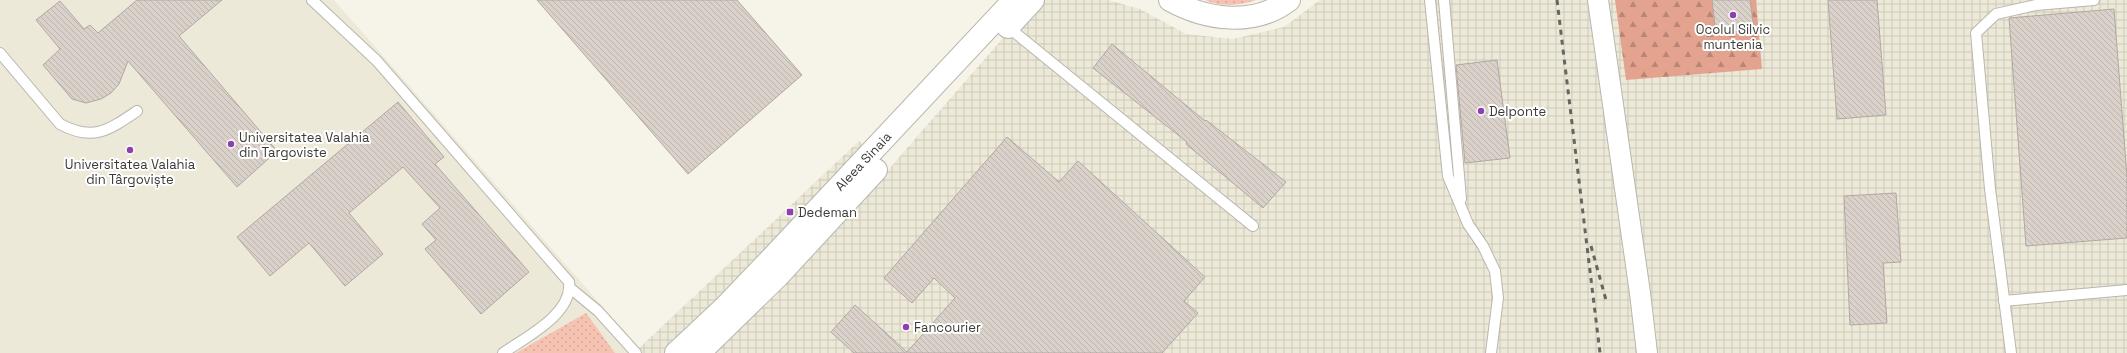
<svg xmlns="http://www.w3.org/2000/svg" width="2127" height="353" font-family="'Space Grotesk',sans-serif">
	<defs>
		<pattern id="industrial-grid" width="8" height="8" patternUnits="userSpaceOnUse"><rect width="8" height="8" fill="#ede9d8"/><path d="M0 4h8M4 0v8" fill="none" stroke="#ccc9ba"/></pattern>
		<pattern id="grass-dots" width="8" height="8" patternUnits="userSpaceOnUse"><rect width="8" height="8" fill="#f6c2b1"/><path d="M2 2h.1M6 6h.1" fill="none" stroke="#d4a799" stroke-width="1.8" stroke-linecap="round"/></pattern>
		<pattern id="forest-firs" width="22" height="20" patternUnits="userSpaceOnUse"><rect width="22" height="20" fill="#e3a38e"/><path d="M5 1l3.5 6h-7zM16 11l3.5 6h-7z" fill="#b98675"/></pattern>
		<pattern id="building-back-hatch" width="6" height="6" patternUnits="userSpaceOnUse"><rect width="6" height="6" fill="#dad2ca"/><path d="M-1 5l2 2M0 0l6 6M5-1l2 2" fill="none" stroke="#bcb5ae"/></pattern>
	</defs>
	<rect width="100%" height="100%" fill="#f6f3e9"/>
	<!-- built -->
	<path fill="#ede9d8" d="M0 0H334L643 353H0Z"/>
	<!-- industrial -->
	<path fill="url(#industrial-grid)" d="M1036 0H1108L1140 9 1186 34 1233 39 1284 27 1320 0H2127V353H634L859 141 888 170Z"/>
	<!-- grass -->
	<g fill="url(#grass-dots)">
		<path d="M1205 0H1256C1241 6 1220 7 1205 0Z"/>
		<path d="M586 313 615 353H516Z"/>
	</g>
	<!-- forest -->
	<path fill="url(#forest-firs)" d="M1615 0H1756L1762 69 1626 80Z"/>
	<!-- building -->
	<g fill="url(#building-back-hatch)" stroke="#b0a8a1">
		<path d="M137 0H222L179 36 277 151 237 187 128 61 119 84 111 93 101 99 86 103 72 99 43 65 60 49 36 20 60 1 84 29 90 25 98 33Z"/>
		<path d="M537 0H737L802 75 688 174Z"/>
		<path d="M1712 0H1750L1754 29 1716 34Z"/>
		<path d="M1828 0H1877L1886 115 1837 119Z"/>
		<path d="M2114 9 2127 177V238L2026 246 2009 18Z"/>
		<path d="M1112 44 1205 121 1206 120 1286 182 1263 208 1186 144 1187 142 1093 68Z"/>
		<path d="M1497 60 1510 158 1465 163 1456 65Z"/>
		<path d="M398 102 444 157 435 164 529 272 481 314 425 249 436 240 422 224 440 208 403 167 349 213 383 254 345 286 309 243 270 276 237 237Z"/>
		<path d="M1007 137 1059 182 1078 161 1205 277 1184 301 1198 313 1162 353H854L831 332 855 305 907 352 955 298 934 278 912 303 884 278Z"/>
		<path d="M1896 193 1901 262 1883 263 1887 323 1850 325 1844 196Z"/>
	</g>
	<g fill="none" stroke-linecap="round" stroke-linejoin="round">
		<defs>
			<g id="service">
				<path d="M312 0 377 61 569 282C573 314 526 337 503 353"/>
				<path d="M1430 0 1448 176 1468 224 1483 246 1495 271 1498 298 1491 353"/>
				<path d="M1444 0 1461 199"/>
				<path d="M1008 27 1253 226"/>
				<path d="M0 53 60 124C93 142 109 130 137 111"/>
				<path d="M570 288 598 311 636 353"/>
				<path d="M2004 301 2127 290"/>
				<path d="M2011 353 1990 189 1976 33 1996 14 2036 5 2094 0"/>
			</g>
			<path id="minor" d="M1598 0 1640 293 1647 353"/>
			<g id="primary">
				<path d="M1170 0C1206 20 1254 27 1289 0"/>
				<path d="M1008 27 1033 0"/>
				<path id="s1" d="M676 353 724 308 770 260 1014 0"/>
				<path d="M699 353 778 276 876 170"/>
			</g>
		</defs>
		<!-- service casing -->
		<use href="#service" stroke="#b9b6ad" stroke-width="12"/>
		<!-- minor casing -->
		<use href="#minor" stroke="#b9b6ad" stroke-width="22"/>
		<!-- primary casing -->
		<use href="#primary" stroke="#b9b6ad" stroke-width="24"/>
		<!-- service -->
		<use href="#service" stroke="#fff" stroke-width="10"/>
		<!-- minor -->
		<use href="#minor" stroke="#fff" stroke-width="20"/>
		<!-- primary -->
		<use href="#primary" stroke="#fff" stroke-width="22"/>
		<!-- rail -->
		<g stroke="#666560" stroke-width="3" stroke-dasharray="5 5" stroke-linecap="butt">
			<path d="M1557 0 1600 353"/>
			<path d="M1591 246 1606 300"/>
		</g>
	</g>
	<!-- markers -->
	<g fill="#8e40b1" stroke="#fff" stroke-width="1.5">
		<circle cx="1733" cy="15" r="4"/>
		<circle cx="1481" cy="111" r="4"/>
		<circle cx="231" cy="144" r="4"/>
		<circle cx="130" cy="150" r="4"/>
		<rect x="786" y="208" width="8" height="8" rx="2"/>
		<circle cx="906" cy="327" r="4"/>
	</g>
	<g text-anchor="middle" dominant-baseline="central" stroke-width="4" stroke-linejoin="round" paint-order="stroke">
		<!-- poi labels -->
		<g font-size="13" fill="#3b3a36" stroke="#fff" text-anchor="start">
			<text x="1733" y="29" text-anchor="middle">Ocolul Silvic<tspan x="1733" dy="15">muntenia</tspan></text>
			<text x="1489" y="111">Delponte</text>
			<text x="239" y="137">Universitatea Valahia<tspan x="239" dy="15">din Targoviste</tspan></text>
			<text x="130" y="164" text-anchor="middle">Universitatea Valahia<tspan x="130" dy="15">din Târgoviște</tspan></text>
			<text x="798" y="212">Dedeman</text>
			<text x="914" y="327">Fancourier</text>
		</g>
		<!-- street labels -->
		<g font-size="13" fill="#3b3a36" stroke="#fff">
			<text stroke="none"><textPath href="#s1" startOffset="268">Aleea Sinaia</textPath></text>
		</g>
	</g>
</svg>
